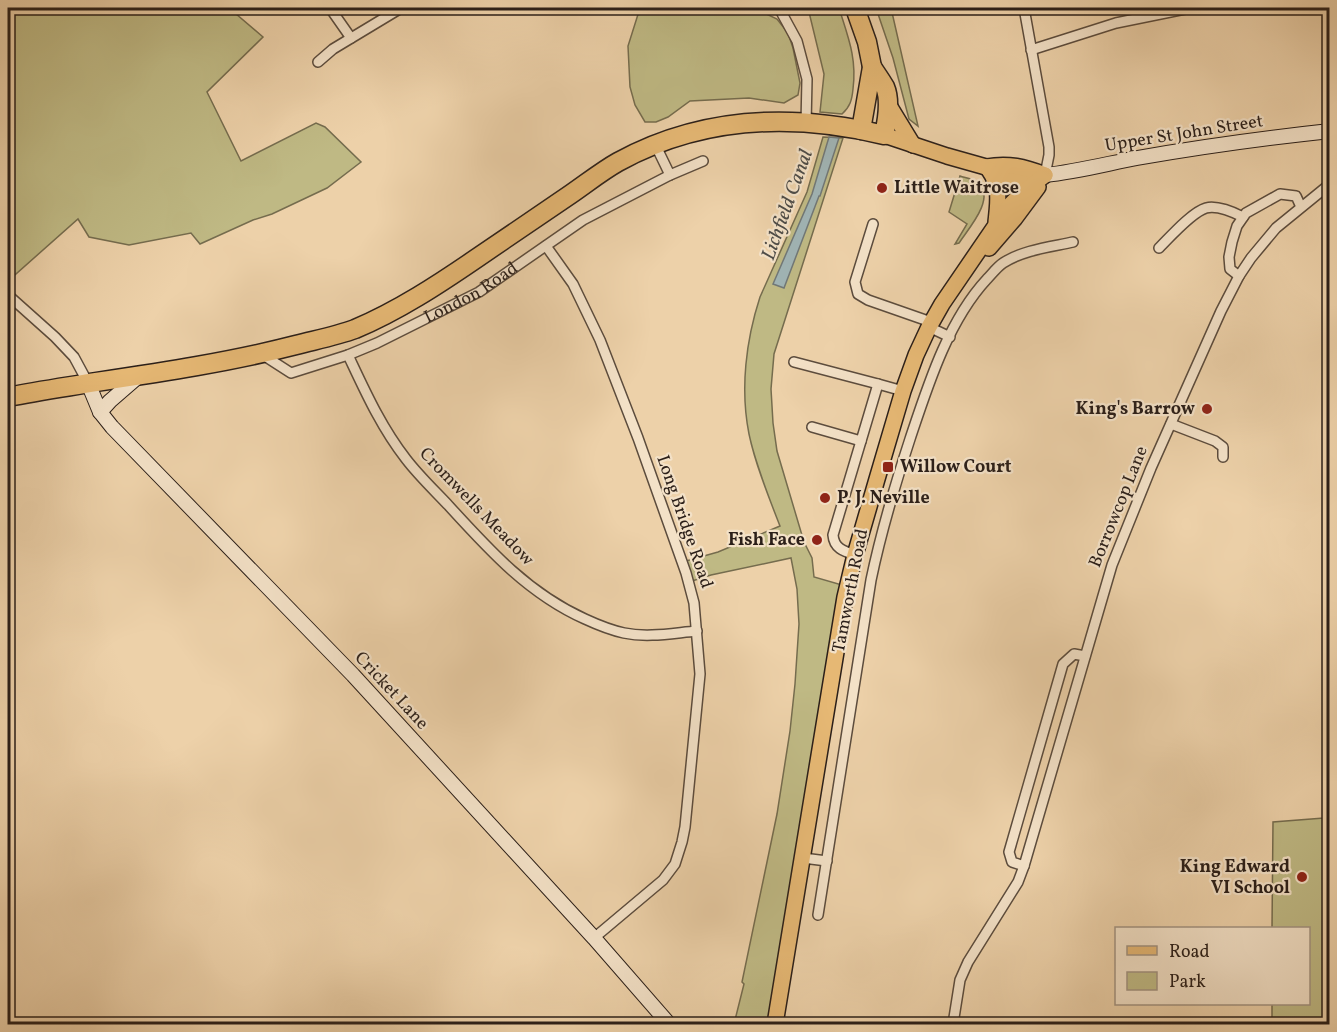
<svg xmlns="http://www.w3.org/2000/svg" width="1337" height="1032" font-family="Vollkorn,serif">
	<rect width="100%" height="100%" fill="#edd1a9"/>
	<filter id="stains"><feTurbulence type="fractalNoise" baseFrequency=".00333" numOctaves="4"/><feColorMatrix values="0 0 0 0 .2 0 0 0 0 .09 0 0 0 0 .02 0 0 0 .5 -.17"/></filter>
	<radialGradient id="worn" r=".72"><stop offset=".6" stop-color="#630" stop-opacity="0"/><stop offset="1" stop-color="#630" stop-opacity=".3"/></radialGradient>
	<!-- green -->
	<g fill="#bfb984" stroke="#756c4e" stroke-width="1.5">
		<path d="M8 8H229L263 37 207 92 241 161 316 123 325 127 361 162 327 188 272 214 253 220 200 244 191 233 129 245 89 237 78 219 8 281Z"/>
		<path d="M640 8H754L777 19 788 33 793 48 800 83 798 95 784 103 749 98 690 101 668 117 656 122H645L635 105 630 87 628 46Z"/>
		<path d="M808 8H839C848 37 857 58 853 89 852 100 850 107 842 114L820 112 824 74Z"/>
		<path d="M876 8H891L918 126 909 119 893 58Z"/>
		<path d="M823 137 843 138 774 354 771 389 773 423 777 451 804 542 812 558 814 577 842 585 769 1024H734L744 984 742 982 777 814 790 731 795 684 799 624 797 589 791 558 711 575 692 581 686 561 718 552 780 526C769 498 755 463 749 434 740 389 746 340 760 297L807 192Z"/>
		<path d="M960 176C966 178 974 179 978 183 996 198 969 228 959 243L955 244 967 224 949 212Z"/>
		<path d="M1329 816V1024H1272V1004H1308V928H1272L1273 822 1324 818Z"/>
	</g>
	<!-- water -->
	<path fill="#a0b4b5" stroke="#717877" stroke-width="1.5" d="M829 137 839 138 820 196H819L784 288 773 284 812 194Z"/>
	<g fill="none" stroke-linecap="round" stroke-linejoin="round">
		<defs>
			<g id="street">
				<path d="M330 8 351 38"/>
				<path d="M779 8 797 41 807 79 806 124"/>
				<path d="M1024 8 1049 147V155L1045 175"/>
				<path d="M1031 50 1116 23 1190 8"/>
				<path d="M318 62 333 49 401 8"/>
				<path d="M655 144 670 175"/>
				<path d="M873 224 855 282 858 294 868 300 931 322"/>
				<path d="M546 246 573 284 600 340 638 438 686 573 694 603 700 674 685 827 682 842 675 864 663 880 594 938"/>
				<path d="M1159 248C1170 237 1192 212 1206 208 1218 205 1233 212 1243 217"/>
				<path d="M1239 276 1230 269 1229 257 1232 242 1237 226 1246 213 1280 194 1296 196 1301 207"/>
				<path d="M8 295 55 337 74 357 88 383"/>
				<path d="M929 327 950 337"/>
				<path id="s1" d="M263 355 291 373 348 355 377 343 479 292 583 220 670 175 703 161"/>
				<path d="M348 355C365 391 381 427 406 459 419 476 435 491 449 506 490 551 529 594 585 619 598 625 610 630 624 633 648 638 673 633 697 631"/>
				<path d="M794 362 878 384"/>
				<path d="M1171 424 1215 441 1223 447V457"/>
				<path d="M812 427 861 441"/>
				<path d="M855 555C843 551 834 548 833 535L878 384 903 391"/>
				<path d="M803 858 827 861"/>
				<path d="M1024 866 1012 862 1009 852 1063 664 1074 654 1085 656"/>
				<path d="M818 915 871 580C881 532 895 485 910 439 928 385 948 321 987 279 992 274 997 267 1003 263 1023 250 1050 247 1073 242"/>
				<path d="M953 1024 960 980 968 962 1018 882 1024 866 1112 565 1151 468 1221 311 1239 276 1251 258 1276 228 1330 184"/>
			</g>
			<g id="secondary">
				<path d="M1045 175C1076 172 1106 164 1137 158 1200 147 1265 138 1330 131"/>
				<path d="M88 383 100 412 112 427 353 675 594 938 669 1024"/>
				<path d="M100 412 110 401 140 375"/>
			</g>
			<g id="primary">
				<path d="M888 104 913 145"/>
				<path d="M884 135 947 156 986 167 1002 178 1024 181 1040 177"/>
				<path d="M986 167C1009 163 1024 167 1045 175"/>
				<path d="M989 170C1001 187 998 203 996 222"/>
				<path d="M989 248 1015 218 1038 187"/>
				<path d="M775 1024 845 597 855 555 877 479 903 391 916 355 929 327 942 304 1009 206 1022 193 1045 175"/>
			</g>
			<g id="highway">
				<path d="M855 8 867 42 872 67 861 130"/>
				<path d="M8 397C37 391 66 387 96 382 163 372 230 362 296 345 315 340 336 336 355 329 398 311 439 284 477 258 509 236 540 215 571 194 587 183 602 171 618 162 702 116 793 113 884 135 887 121 891 101 885 87 881 80 876 73 872 67"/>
			</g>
		</defs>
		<!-- street casing -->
		<use href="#street" stroke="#5c4c3d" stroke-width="12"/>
		<!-- secondary casing -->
		<use href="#secondary" stroke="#2b1f19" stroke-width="16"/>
		<!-- primary casing -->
		<use href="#primary" stroke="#2b1f19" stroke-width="18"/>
		<!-- highway casing -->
		<use href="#highway" stroke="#2b1f19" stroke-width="21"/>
		<!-- street -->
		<use href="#street" stroke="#f3e1c7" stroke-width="9"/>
		<!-- secondary -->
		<use href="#secondary" stroke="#f3e1c7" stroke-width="14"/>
		<!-- primary -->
		<use href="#primary" stroke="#e6b874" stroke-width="15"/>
		<!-- highway -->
		<use href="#highway" stroke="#e6b874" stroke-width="18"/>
	</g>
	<!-- markers -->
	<g fill="#8f2418" stroke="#f3e1c7" stroke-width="2">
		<circle cx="882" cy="188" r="6"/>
		<circle cx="1207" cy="409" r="6"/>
		<rect x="882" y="461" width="12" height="12" rx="3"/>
		<circle cx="825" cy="498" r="6"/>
		<circle cx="817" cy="540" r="6"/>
		<circle cx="1302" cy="877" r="6"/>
	</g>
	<g text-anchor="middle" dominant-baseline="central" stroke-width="4.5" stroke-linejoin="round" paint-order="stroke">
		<!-- street labels -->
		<g font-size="18" fill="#2b1f19" stroke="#f3e1c7">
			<text transform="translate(1184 134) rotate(-9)">Upper St John Street</text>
			<text stroke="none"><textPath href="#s1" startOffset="231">London Road</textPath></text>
			<text transform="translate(476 507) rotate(46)">Cromwells Meadow</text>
			<text transform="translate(1119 507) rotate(-68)">Borrowcop Lane</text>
			<text transform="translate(684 522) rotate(71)">Long Bridge Road</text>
			<text transform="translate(851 591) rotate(-79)">Tamworth Road</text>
			<text transform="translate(391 691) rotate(47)">Cricket Lane</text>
		</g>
		<!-- poi labels -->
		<g font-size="18" font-weight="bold" fill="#2b1f19" stroke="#f3e1c7" text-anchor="start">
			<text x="894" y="188">Little Waitrose</text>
			<text x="1195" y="409" text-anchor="end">King's Barrow</text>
			<text x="900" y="467">Willow Court</text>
			<text x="837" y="498">P. J. Neville</text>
			<text x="805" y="540" text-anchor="end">Fish Face</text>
			<text x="1290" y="867" text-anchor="end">King Edward<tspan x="1290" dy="21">VI School</tspan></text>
		</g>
		<!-- water labels -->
		<g font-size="20" font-style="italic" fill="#4e4c48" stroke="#f3e1c7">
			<text transform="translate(788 205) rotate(-70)">Lichfield Canal</text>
		</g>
	</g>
	<!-- margin -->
	<rect width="1337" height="1032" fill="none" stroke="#edd1a9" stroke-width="30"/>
	<rect x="9" y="9" width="1319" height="1014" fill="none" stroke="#2b1f19" stroke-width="3"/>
	<rect x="15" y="15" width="1307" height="1002" fill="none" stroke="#2b1f19" stroke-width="1.5"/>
	<!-- legend -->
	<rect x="1115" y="927" width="195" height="78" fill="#f3e1c7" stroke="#a39381" stroke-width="1.5"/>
	<rect x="1127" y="946" width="30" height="9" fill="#e6b874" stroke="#a39381" stroke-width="1.5"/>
	<text x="1169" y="957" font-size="18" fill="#2b1f19">Road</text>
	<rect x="1127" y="972" width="30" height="18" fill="#bfb984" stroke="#a39381" stroke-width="1.5"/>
	<text x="1169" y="987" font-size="18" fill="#2b1f19">Park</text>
	<rect width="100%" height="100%" filter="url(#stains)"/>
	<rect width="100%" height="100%" fill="url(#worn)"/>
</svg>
